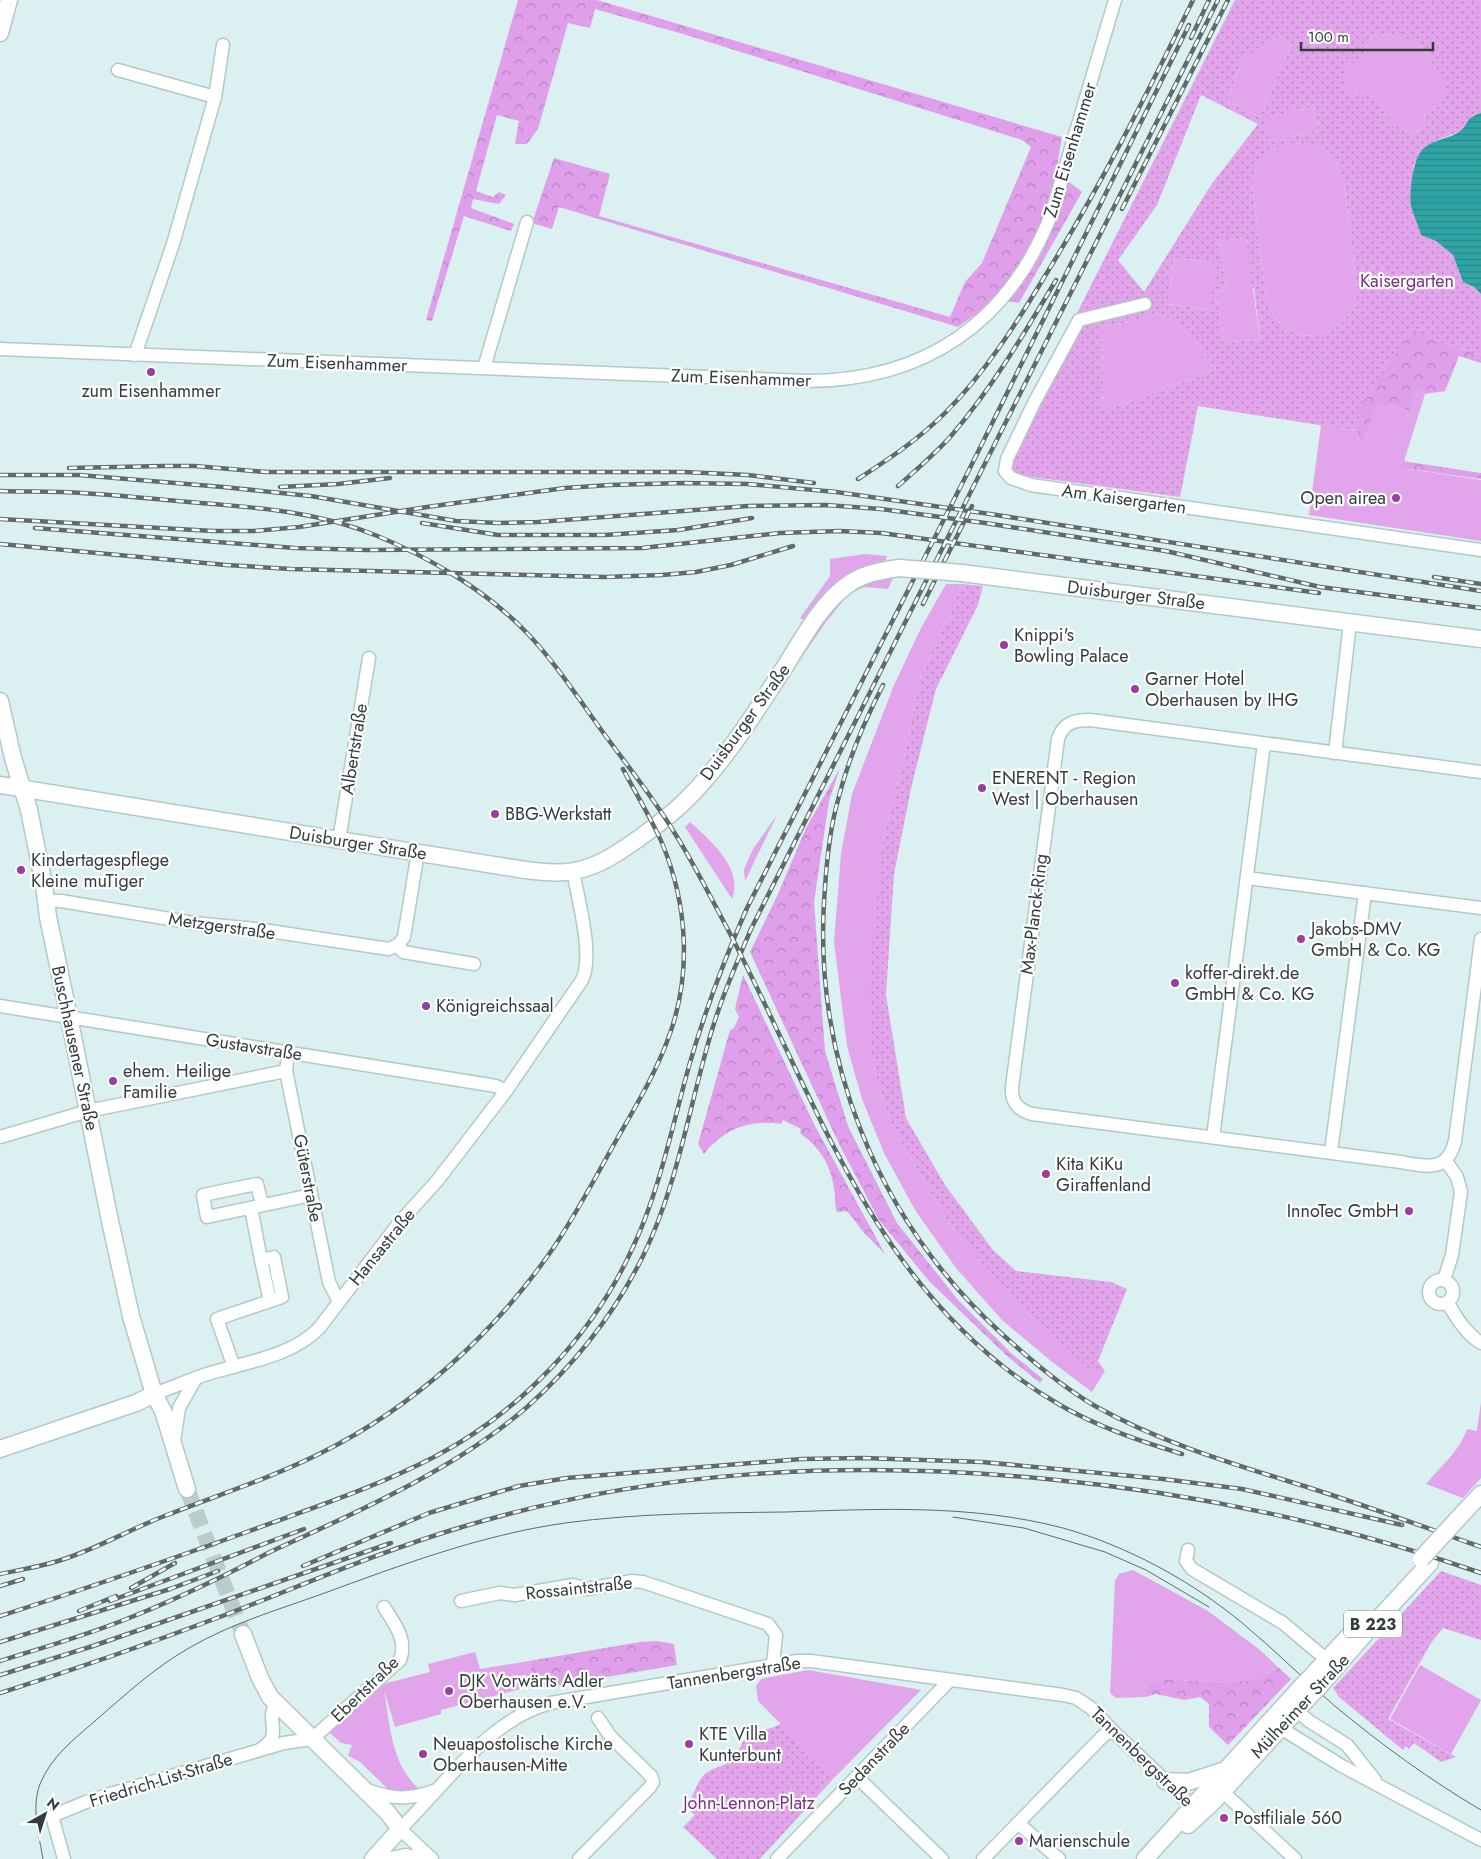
<svg xmlns="http://www.w3.org/2000/svg" width="1481" height="1859" font-family="Jost,sans-serif">
	<defs>
		<pattern id="forest-crowns" width="20" height="18" patternUnits="userSpaceOnUse" patternTransform="scale(1.25)"><rect width="20" height="18" fill="#e09fea"/><path d="M2 6a3 3 0 1 1 6 0M12 15a3 3 0 1 1 6 0" fill="none" stroke="#b683bf"/></pattern>
		<pattern id="park-dots" width="8" height="8" patternUnits="userSpaceOnUse" patternTransform="scale(1.25)"><rect width="8" height="8" fill="#e2a4eb"/><path d="M2 2h.1M6 6h.1" fill="none" stroke="#b887c0" stroke-width="1.8" stroke-linecap="round"/></pattern>
		<pattern id="water-rules" width="6" height="5" patternUnits="userSpaceOnUse" patternTransform="scale(1.25)"><rect width="6" height="5" fill="#2fa4a5"/><path d="M0 2.5h6" fill="none" stroke="#298788"/></pattern>
	</defs>
	<rect width="100%" height="100%" fill="#dbf0f0"/>
	<!-- grass -->
	<g fill="#e2a4eb">
		<path d="M1387 34C1424 39 1427 56 1449 80L1441 105 1426 113 1422 128 1414 135 1391 123 1377 98 1359 92 1346 93 1345 67 1362 56 1372 36Z"/>
		<path d="M1280 36 1291 44 1260 117 1227 101 1242 60Z"/>
		<path d="M1313 107 1318 131 1270 142 1264 118Z"/>
		<path d="M1290 143C1320 143 1336 153 1344 183L1357 288C1352 345 1284 354 1266 299L1252 185C1253 180 1254 173 1256 168 1263 156 1277 146 1290 143Z"/>
		<path d="M1246 238 1260 339 1223 343 1217 292 1226 291 1220 241Z"/>
		<path d="M1174 258 1216 263 1210 310 1168 304Z"/>
		<path d="M1156 313 1171 319 1197 344 1216 370 1111 408 1102 407 1103 390 1102 327 1139 320Z"/>
		<path d="M1418 390 1425 394 1402 468 1481 480V541L1309 515 1321 425 1357 431 1359 436 1358 442 1366 434 1379 404H1391L1410 411Z"/>
		<path d="M865 554 887 556 883 566H898L888 589 864 587 848 595 826 622 763 714 811 623 800 618 830 576V559Z"/>
		<path d="M946 584H961L950 612 951 614 950 619H946L919 682 903 762 883 839 872 1058 882 1099 895 1132 954 1231 1020 1306 1091 1371H1105L1092 1392 1051 1361 1002 1320 956 1268 915 1210 884 1153 862 1099 847 1046 834 942 841 854 852 794 894 685 921 628Z"/>
		<path d="M777 815 745 881 744 869 753 849Z"/>
		<path d="M690 822C711 841 744 869 732 899L685 827Z"/>
		<path d="M1481 1402V1478L1463 1498 1426 1484C1442 1464 1458 1454 1467 1429L1477 1431Z"/>
		<path d="M1133 1570 1208 1611 1260 1650 1278 1667 1257 1679 1226 1683 1162 1679 1147 1684 1145 1697 1116 1698 1110 1693 1115 1581 1119 1574Z"/>
		<path d="M475 1652 480 1669 529 1661 535 1685 441 1710V1714L395 1727 384 1690C390 1725 391 1763 418 1788L407 1791 389 1790 359 1761 348 1756 352 1745 341 1743 329 1732 383 1684 430 1672 428 1664Z"/>
		<path d="M1420 1665 1481 1700 1451 1754 1390 1719Z"/>
		<path d="M808 1670 921 1690 834 1778 758 1701 756 1686 761 1679Z"/>
	</g>
	<!-- forest -->
	<g fill="url(#forest-crowns)">
		<path d="M518 0H597L1062 137 1056 172 1082 192 1019 303 996 300 958 327 559 207 552 229 532 223 554 158 610 174 599 216 950 317 965 282 982 263 1031 147 1022 140 683 34 595 9 590 28 568 23 538 129 527 144H515L519 121 497 115 476 191 493 197 499 192 506 195 499 204 473 199 471 208 514 224 511 231 464 216 432 321 426 320Z"/>
		<path d="M1412 329 1446 344 1481 356V363L1459 356 1445 391 1425 394 1418 390 1410 411 1391 404H1379L1366 434 1358 443 1359 436 1357 431 1361 404Z"/>
		<path d="M1403 461 1481 473V479L1402 468Z"/>
		<path d="M840 768 829 801 814 902 825 1051 848 1126 897 1223 958 1300 1011 1353 1043 1379 1040 1383 1006 1355 929 1281 879 1220 840 1146 750 952 778 894 806 828Z"/>
		<path d="M743 975 815 1126 885 1254 865 1234 847 1211 837 1212C834 1204 836 1197 834 1189 831 1164 819 1147 800 1133L801 1129 783 1120 781 1124C751 1119 723 1129 704 1154L698 1144 730 1030 734 1028 739 1017 735 1009Z"/>
		<path d="M657 1641 674 1644 677 1665 536 1689 529 1661 640 1642Z"/>
		<path d="M1278 1667 1291 1679 1228 1745 1209 1727V1704L1200 1697 1184 1700 1156 1694 1145 1697 1147 1684 1162 1679 1226 1683 1257 1679Z"/>
	</g>
	<!-- park -->
	<g fill="url(#park-dots)" fill-rule="evenodd">
		<path d="M1235 0H1481V113L1473 115 1461 131 1435 141 1414 165 1411 204 1421 235 1436 241 1453 255 1463 282 1474 287 1481 294V356L1446 344 1412 330 1362 404 1357 431 1198 406 1180 497 1003 473 1072 323ZM1387 34C1408 37 1434 48 1433 71L1448 81 1441 105 1426 113 1422 128 1414 135 1391 123 1377 98 1359 92 1346 93V67L1362 56 1372 36ZM1280 36 1291 44 1260 117 1227 101 1242 60ZM1201 95 1258 124 1211 185 1144 292 1118 260 1157 205ZM1313 107 1318 131 1270 142 1265 118ZM1290 143C1320 143 1336 153 1344 183L1357 288C1352 345 1283 354 1266 299L1252 185C1253 180 1254 173 1256 168 1263 156 1277 146 1290 143ZM1246 238 1252 288H1254L1260 339 1223 343 1217 292 1226 291 1220 241ZM1174 258 1216 263 1209 310 1168 304ZM1156 313 1171 319 1197 344 1216 370 1111 408 1102 407 1103 390 1102 327 1139 320Z"/>
		<path d="M961 584 983 586 978 605 936 689 912 784 894 874 886 995 906 1118 945 1185 993 1250 1016 1271 1111 1282 1127 1289 1098 1361 1105 1371H1091L1020 1306 954 1231 895 1132 882 1099 872 1058 868 990 883 839 903 762 919 682 946 619H950L951 614 949 613Z"/>
		<path d="M1441 1571 1481 1585V1640L1443 1628 1431 1643 1388 1719 1456 1757 1441 1762 1414 1743 1409 1749 1406 1746 1403 1750 1339 1697 1333 1688Z"/>
		<path d="M781 1723 834 1778 760 1859H717L683 1827 695 1815 685 1806C694 1798 695 1785 703 1776 711 1767 725 1767 734 1759 740 1752 740 1742 748 1736 758 1729 771 1731 781 1723Z"/>
	</g>
	<!-- water -->
	<path fill="url(#water-rules)" d="M1481 113V294L1474 287 1463 282 1453 255 1436 241 1421 235C1418 225 1414 216 1411 206 1409 192 1413 157 1424 148 1435 139 1448 139 1459 132 1469 125 1465 117 1481 113Z"/>
	<g fill="none" stroke-linecap="round" stroke-linejoin="round">
		<!-- major-tunnel -->
		<path stroke="#bacccc" stroke-width="16" stroke-dasharray="16 8" stroke-linecap="butt" d="M187 1489 243 1634"/>
		<defs>
			<g id="minor">
				<path d="M118 70 215 97 173 244 135 355"/>
				<path d="M215 97 223 45"/>
				<path d="M1145 304 1079 320 1035 401 1007 459 1005 471 1011 478 1031 485 1481 550"/>
				<path d="M0 349 806 381C924 381 1010 323 1052 212L1115 0"/>
				<path d="M484 368 527 222"/>
				<path d="M1335 753 1350 623"/>
				<path d="M1481 772 1090 720C1074 720 1063 723 1058 739L1012 1087C1011 1102 1018 1110 1032 1114L1393 1161C1421 1164 1446 1177 1455 1141L1481 939"/>
				<path d="M339 840 369 658"/>
				<path d="M1247 878 1481 908"/>
				<path d="M46 901H61L194 923 256 929 389 949 398 945 404 937 418 852"/>
				<path d="M398 945 403 952 474 964"/>
				<path d="M0 1006 496 1086 506 1091"/>
				<path d="M287 1063 286 1071 329 1282 339 1302"/>
				<path d="M0 1137 88 1111 286 1071"/>
				<path d="M1213 1137 1264 744"/>
				<path d="M1331 1152 1365 893"/>
				<path d="M262 1205 257 1184 203 1195 207 1217 311 1195"/>
				<path d="M251 1208 261 1260 274 1257 282 1297 270 1301 261 1260"/>
				<path d="M1444 1280 1452 1255 1461 1192 1457 1177 1446 1161"/>
				<circle cx="1441" cy="1292" r="12"/>
				<path d="M1447 1302C1457 1318 1465 1333 1481 1343"/>
				<path d="M234 1367 217 1319 270 1301"/>
				<path d="M154 1394C171 1388 187 1381 204 1375 241 1363 293 1357 320 1327L399 1223 437 1181 506 1091 582 980C594 956 578 899 573 871"/>
				<path d="M174 1441 179 1408 196 1378"/>
				<path d="M1188 1550 1186 1561 1192 1569 1283 1623 1327 1660"/>
				<path d="M461 1601 500 1593 515 1595 573 1585 587 1589 632 1581 643 1582 768 1624 776 1635 773 1664"/>
				<path d="M1290 1705 1309 1721 1347 1745 1375 1780"/>
				<path d="M1274 1724 1342 1766 1481 1840"/>
				<path d="M261 1749C278 1738 272 1731 272 1715 272 1711 274 1707 275 1703"/>
				<path d="M857 1777 942 1859"/>
				<path d="M367 1790C395 1800 409 1800 437 1790"/>
				<path d="M1222 1791 1295 1859"/>
				<path d="M1018 1823 1059 1859"/>
				<path d="M64 1859 52 1816 86 1802 107 1795 284 1743 312 1739 400 1660C408 1640 394 1623 384 1607"/>
				<path d="M386 1859 405 1855 425 1859"/>
				<path d="M432 1859 400 1829C445 1786 488 1719 551 1703L798 1661H811L1063 1695 1076 1698 1091 1708 1112 1730 1198 1812"/>
				<path d="M579 1859 650 1787 653 1782 651 1776 611 1737 598 1718"/>
				<path d="M777 1859 949 1681"/>
				<path d="M983 1859 1103 1736 1112 1730"/>
			</g>
			<g id="major">
				<path d="M0 33 9 0"/>
				<path d="M962 573 1481 639"/>
				<path d="M0 701 13 758 29 810 44 885 48 917 69 1017 110 1221 131 1316 154 1394 163 1411 187 1489"/>
				<path d="M0 785 525 870C540 872 558 874 574 871 598 867 618 853 638 839 653 828 668 817 682 804 723 765 754 714 784 668 802 640 819 606 846 586 861 574 879 571 899 568"/>
				<path d="M0 1449 136 1403 154 1394"/>
				<path d="M1453 1524 1481 1494"/>
				<path d="M243 1634 260 1678 270 1697 388 1813 400 1829 373 1859"/>
				<path d="M1309 1679 1359 1625"/>
				<path d="M1319 1687 1370 1628 1430 1563"/>
				<path d="M1165 1781 1188 1782 1222 1771"/>
				<path d="M1188 1825 1213 1802 1310 1696"/>
				<path d="M1145 1859 1301 1687"/>
			</g>
		</defs>
		<!-- minor casing -->
		<use href="#minor" stroke="#b3c8c8" stroke-width="15"/>
		<!-- major casing -->
		<use href="#major" stroke="#b3c8c8" stroke-width="19"/>
		<!-- minor -->
		<use href="#minor" stroke="#fff" stroke-width="12"/>
		<!-- major -->
		<use href="#major" stroke="#fff" stroke-width="16"/>
		<!-- tram -->
		<g stroke="#5f6b6b" stroke-width="1">
			<path d="M953 1517 1024 1528 1105 1552 1146 1570 1209 1607"/>
			<path d="M43 1859C39 1835 31 1808 40 1784 51 1757 74 1739 95 1721 125 1695 154 1668 189 1648 230 1624 277 1610 322 1594 401 1565 481 1535 565 1523 638 1513 712 1513 785 1512 878 1509 971 1504 1063 1528 1127 1546 1190 1580 1241 1622 1274 1649 1304 1680 1336 1707 1382 1745 1430 1780 1481 1810"/>
		</g>
		<defs>
			<g id="rail">
				<path d="M1191 38 1209 0"/>
				<path d="M1122 209 1228 0"/>
				<path d="M69 468 163 466H195L266 472H684L748 475 814 483"/>
				<path d="M0 475H79L223 487 311 496 456 521 498 523 538 522 748 506 826 505 881 509 985 523 1166 551 1320 587 1481 608"/>
				<path d="M858 479C889 459 919 439 945 413 985 373 1016 324 1045 276 1100 187 1147 94 1193 0"/>
				<path d="M898 486C916 470 935 454 951 436 992 388 1024 334 1056 280"/>
				<path d="M280 487 338 484 390 478"/>
				<path d="M0 491C27 492 55 491 82 493 118 495 154 499 189 502 253 507 316 511 375 535 429 557 487 591 527 633 555 662 578 698 602 731 626 764 653 797 674 832 693 862 709 894 726 926 819 1102 874 1298 1060 1405 1098 1427 1140 1441 1182 1454"/>
				<path d="M0 519 213 531H254L299 527 427 507 565 488 610 485 683 483 747 484 836 492 990 514 1481 591"/>
				<path d="M422 523 498 535H605L678 530 752 518"/>
				<path d="M35 528 295 548 367 550 642 548 780 533 840 531 881 533 1319 593"/>
				<path d="M0 544 226 565 291 569 605 577 662 575 696 572 731 565 793 546"/>
				<path d="M1434 577 1481 584"/>
				<path d="M923 604 972 506"/>
				<path d="M883 685C864 722 848 760 838 800 830 828 827 858 825 887 811 1056 876 1219 1002 1334 1031 1360 1061 1386 1095 1406 1163 1444 1237 1465 1310 1488 1367 1506 1424 1527 1481 1547"/>
				<path d="M303 1566 429 1513 519 1486 567 1478 802 1459 863 1458 982 1462 1163 1479 1242 1489 1402 1525"/>
				<path d="M0 1574C19 1570 39 1567 58 1561 95 1550 130 1529 167 1515 218 1495 271 1478 321 1453 414 1407 495 1333 554 1247 574 1217 591 1186 608 1155 629 1117 653 1080 668 1039 692 976 688 905 662 843 651 818 636 794 623 769"/>
				<path d="M0 1586 23 1579"/>
				<path d="M131 1588 175 1563"/>
				<path d="M110 1601 304 1529"/>
				<path d="M79 1611 116 1596"/>
				<path d="M0 1616C82 1590 163 1562 244 1533 309 1509 375 1488 436 1456 520 1412 594 1334 633 1247 660 1189 672 1127 689 1066 705 1011 724 960 747 908L970 468 1189 25"/>
				<path d="M0 1642 170 1589 218 1571"/>
				<path d="M0 1661C45 1647 91 1634 134 1616 169 1602 203 1586 237 1569 249 1563 260 1557 272 1551 357 1512 456 1469 527 1407 575 1364 615 1313 643 1256 675 1191 687 1119 706 1051 717 1008 734 969 751 929L1218 0"/>
				<path d="M0 1675 93 1646 391 1543"/>
				<path d="M0 1693C76 1669 151 1643 225 1615 303 1585 381 1551 462 1527 655 1469 848 1460 1047 1479 1196 1493 1340 1524 1481 1573"/>
			</g>
		</defs>
		<!-- rail casing -->
		<use href="#rail" stroke="#5f6b6b" stroke-width="4.5"/>
		<!-- rail -->
		<use href="#rail" stroke="#fff" stroke-width="2.5" stroke-dasharray="8" stroke-linecap="butt"/>
		<defs>
			<g id="major-bridge">
				<path d="M899 568 962 573"/>
				<path d="M1421 1559 1453 1524"/>
				<path d="M1301 1687 1309 1679"/>
				<path d="M1310 1696 1319 1687"/>
			</g>
		</defs>
		<!-- major-bridge casing -->
		<use href="#major-bridge" stroke="#b3c8c8" stroke-width="19" stroke-linecap="butt"/>
		<!-- major-bridge -->
		<use href="#major-bridge" stroke="#fff" stroke-width="16"/>
	</g>
	<!-- markers -->
	<g fill="#993da7" stroke="#fff" stroke-width="2">
		<circle cx="151" cy="372" r="5"/>
		<circle cx="1396" cy="498" r="5"/>
		<circle cx="1004" cy="645" r="5"/>
		<circle cx="1135" cy="689" r="5"/>
		<circle cx="982" cy="788" r="5"/>
		<circle cx="495" cy="814" r="5"/>
		<circle cx="21" cy="870" r="5"/>
		<circle cx="1301" cy="939" r="5"/>
		<circle cx="1175" cy="983" r="5"/>
		<circle cx="426" cy="1006" r="5"/>
		<circle cx="113" cy="1081" r="5"/>
		<circle cx="1046" cy="1174" r="5"/>
		<circle cx="1409" cy="1211" r="5"/>
		<circle cx="449" cy="1691" r="5"/>
		<circle cx="689" cy="1744" r="5"/>
		<circle cx="423" cy="1754" r="5"/>
		<circle cx="1224" cy="1818" r="5"/>
		<circle cx="1019" cy="1841" r="5"/>
	</g>
	<g text-anchor="middle" dominant-baseline="central" stroke-width="4.5" stroke-linejoin="round" paint-order="stroke">
		<!-- shield labels -->
		<rect fill="#fff" stroke="#717777" stroke-width="1" x="1344" y="1610.5" width="58" height="27" rx="4"/>
		<g font-size="16" font-weight="bold" fill="#343d3d">
			<text x="1373" y="1624">B 223</text>
		</g>
		<!-- street labels -->
		<g font-size="18" fill="#343d3d" stroke="#fff">
			<text transform="translate(1070 150) rotate(-73)">Zum Eisenhammer</text>
			<text transform="translate(337 363) rotate(2)">Zum Eisenhammer</text>
			<text transform="translate(741 378) rotate(2)">Zum Eisenhammer</text>
			<text transform="translate(1124 499) rotate(8)">Am Kaisergarten</text>
			<text transform="translate(1136 595) rotate(7)">Duisburger Straße</text>
			<text transform="translate(745 722) rotate(-54)">Duisburger Straße</text>
			<text transform="translate(354 749) rotate(-81)">Albertstraße</text>
			<text transform="translate(358 843) rotate(9)">Duisburger Straße</text>
			<text transform="translate(1034 914) rotate(-83)">Max-Planck-Ring</text>
			<text transform="translate(222 926) rotate(8)">Metzgerstraße</text>
			<text transform="translate(254 1047) rotate(9)">Gustavstraße</text>
			<text transform="translate(75 1048) rotate(78)">Buschhausener Straße</text>
			<text transform="translate(308 1178) rotate(79)">Güterstraße</text>
			<text transform="translate(382 1247) rotate(-51)">Hansastraße</text>
			<text transform="translate(579 1588) rotate(-6)">Rossaintstraße</text>
			<text transform="translate(734 1673) rotate(-9)">Tannenbergstraße</text>
			<text transform="translate(365 1689) rotate(-44)">Ebertstraße</text>
			<text transform="translate(1300 1706) rotate(-47)">Mülheimer Straße</text>
			<text transform="translate(1142 1757) rotate(44)">Tannenbergstraße</text>
			<text transform="translate(874 1759) rotate(-46)">Sedanstraße</text>
			<text transform="translate(161 1780) rotate(-17)">Friedrich-List-Straße</text>
		</g>
		<!-- park labels -->
		<g font-size="18" fill="#7b2f87" stroke="#fff">
			<text x="1407" y="281">Kaisergarten</text>
			<text x="749" y="1803">John-Lennon-Platz</text>
		</g>
		<!-- poi labels -->
		<g font-size="18" fill="#343d3d" stroke="#fff" text-anchor="start">
			<text x="151" y="391" text-anchor="middle">zum Eisenhammer</text>
			<text x="1386" y="498" text-anchor="end">Open airea</text>
			<text x="1014" y="635">Knippi's<tspan x="1014" dy="21">Bowling Palace</tspan></text>
			<text x="1145" y="679">Garner Hotel<tspan x="1145" dy="21">Oberhausen by IHG</tspan></text>
			<text x="992" y="778">ENERENT - Region<tspan x="992" dy="21">West | Oberhausen</tspan></text>
			<text x="505" y="814">BBG-Werkstatt</text>
			<text x="31" y="860">Kindertagespflege<tspan x="31" dy="21">Kleine muTiger</tspan></text>
			<text x="1311" y="929">Jakobs-DMV<tspan x="1311" dy="21">GmbH &amp; Co. KG</tspan></text>
			<text x="1185" y="973">koffer-direkt.de<tspan x="1185" dy="21">GmbH &amp; Co. KG</tspan></text>
			<text x="436" y="1006">Königreichssaal</text>
			<text x="123" y="1071">ehem. Heilige<tspan x="123" dy="21">Familie</tspan></text>
			<text x="1056" y="1164">Kita KiKu<tspan x="1056" dy="21">Giraffenland</tspan></text>
			<text x="1399" y="1211" text-anchor="end">InnoTec GmbH</text>
			<text x="459" y="1681">DJK Vorwärts Adler<tspan x="459" dy="21">Oberhausen e.V.</tspan></text>
			<text x="699" y="1734">KTE Villa<tspan x="699" dy="21">Kunterbunt</tspan></text>
			<text x="433" y="1744">Neuapostolische Kirche<tspan x="433" dy="21">Oberhausen-Mitte</tspan></text>
			<text x="1234" y="1818">Postfiliale 560</text>
			<text x="1029" y="1841">Marienschule</text>
		</g>
	</g>
	<!-- north arrow -->
	<g transform="translate(45 1814) rotate(39)" stroke="#ffffff" stroke-width="4" paint-order="stroke">
	<path d="M0-4L9 19L0 12L-9 19Z" fill="#343d3d"/>
	<text y="-8" font-size="14" font-weight="bold" text-anchor="middle" fill="#343d3d">N</text>
	</g>
	<!-- scale -->
	<path d="M1301 42v8h132v-8" fill="none" stroke="#343d3d" stroke-width="2.5"/>
	<text x="1308" y="42" font-size="15" fill="#343d3d" stroke="#ffffff" stroke-width="4" paint-order="stroke">100 m</text>
</svg>
